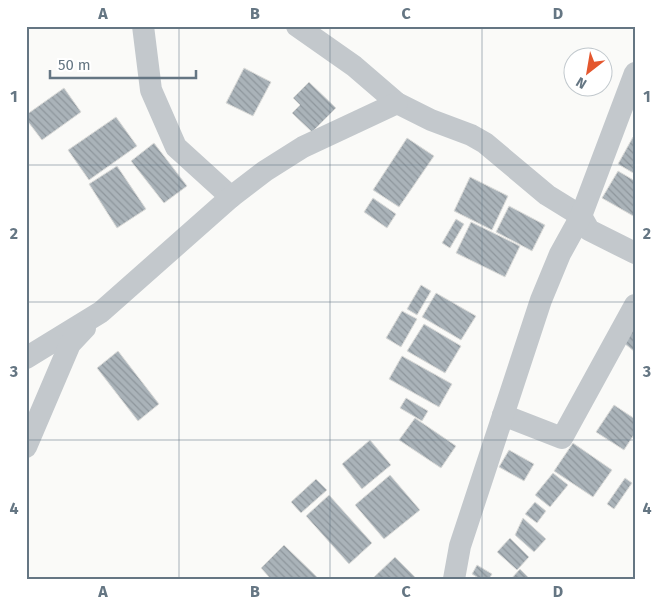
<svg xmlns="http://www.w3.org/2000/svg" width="661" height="605" font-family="'Fira Sans',sans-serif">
	<defs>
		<pattern id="building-back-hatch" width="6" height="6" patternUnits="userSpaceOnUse" patternTransform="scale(1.25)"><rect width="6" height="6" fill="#aab3b9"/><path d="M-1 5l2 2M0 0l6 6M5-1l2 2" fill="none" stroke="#8e969c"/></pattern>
	</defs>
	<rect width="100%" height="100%" fill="#fafaf8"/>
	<!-- building -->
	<g fill="url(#building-back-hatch)" stroke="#dcdcda">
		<path d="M244 68 271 82 253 116 226 103Z"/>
		<path d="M309 82 336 108 312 132 292 113 300 105 293 98Z"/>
		<path d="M64 88 81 112 42 140 26 119V115Z"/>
		<path d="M116 117 137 146 89 180 68 150Z"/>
		<path d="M633 137 635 138V174L618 164Z"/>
		<path d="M407 138 434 156 399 207 373 190Z"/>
		<path d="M154 143 187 186 164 203 131 161Z"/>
		<path d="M117 166 146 209 117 228 89 184Z"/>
		<path d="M618 171 635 181V217L602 198Z"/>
		<path d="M470 177 508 196 492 230 454 211Z"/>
		<path d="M373 198 396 214 387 228 364 212Z"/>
		<path d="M509 206 545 225 532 251 496 232Z"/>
		<path d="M456 219 464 224 450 248 442 243Z"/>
		<path d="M471 222 520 246 505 277 456 253Z"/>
		<path d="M421 285 431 291 417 315 407 309Z"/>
		<path d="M436 293 476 316 461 340 422 317Z"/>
		<path d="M402 311 417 319 401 347 386 338Z"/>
		<path d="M635 320V352L619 339Z"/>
		<path d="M424 324 461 346 445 373 407 351Z"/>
		<path d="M118 351 159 404 138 421 97 368Z"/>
		<path d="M402 356 452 384 439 407 389 379Z"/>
		<path d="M406 398 428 411 422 421 400 408Z"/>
		<path d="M614 405 635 419V433L624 450 596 432Z"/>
		<path d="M415 418 456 446 441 468 399 440Z"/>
		<path d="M370 440 391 465 362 489 342 464Z"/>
		<path d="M573 443 612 470 593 497 554 471Z"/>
		<path d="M509 450 534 464 524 481 499 467Z"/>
		<path d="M553 473 568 485 550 507 535 495Z"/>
		<path d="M390 475 420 510 384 539 355 505Z"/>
		<path d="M625 478 632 483 614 509 607 504Z"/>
		<path d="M316 479 327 490 301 513 291 502Z"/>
		<path d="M329 495 372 543 349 564 306 516Z"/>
		<path d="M535 502 546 511 537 523 525 514Z"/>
		<path d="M523 518 546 539 534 552 515 535Z"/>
		<path d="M510 538 529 557 517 570 497 552Z"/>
		<path d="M284 545 319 579H271L261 568Z"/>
		<path d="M395 557 417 579H372Z"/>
		<path d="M477 565 492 574 489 579H480L472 574Z"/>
		<path d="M520 569 530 579H511Z"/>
	</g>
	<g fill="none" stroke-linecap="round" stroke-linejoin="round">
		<!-- street -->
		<g stroke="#c3c8cc" stroke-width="22">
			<path d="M143 26 151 90 176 147 231 197"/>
			<path d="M297 26 354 66 397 103 431 120 471 135 485 143 547 195 581 216 589 230 635 253"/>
			<path d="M26 358 101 312 231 197 265 171 303 147 397 103"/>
			<path d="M503 415 562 438 635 305"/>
			<path d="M26 447 70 344 85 328"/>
			<path d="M454 579 460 546 541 300 560 254 581 216 635 73"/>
		</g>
	</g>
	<!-- grid -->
	<path fill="none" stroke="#657683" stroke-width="1" stroke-opacity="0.55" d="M179 26V579M330 26V579M482 26V579M26 165H635M26 302H635M26 440H635"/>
	<!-- border -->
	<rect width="661" height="605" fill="none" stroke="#ffffff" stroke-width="55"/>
	<!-- north arrow -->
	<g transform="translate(588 72) rotate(211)"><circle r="24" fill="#ffffff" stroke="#c1c8cd"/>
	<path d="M0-4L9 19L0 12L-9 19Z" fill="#e4572e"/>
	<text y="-8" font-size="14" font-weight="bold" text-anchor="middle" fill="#657683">N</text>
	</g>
	<!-- scale -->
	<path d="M50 70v8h146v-8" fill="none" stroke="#657683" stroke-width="2.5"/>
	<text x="58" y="70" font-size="15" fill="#657683" stroke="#ffffff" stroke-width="4" paint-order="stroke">50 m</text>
	<rect x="28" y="28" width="606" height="550" fill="none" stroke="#657683" stroke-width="2"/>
	<g font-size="16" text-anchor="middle" font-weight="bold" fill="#657683">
		<text x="103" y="19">A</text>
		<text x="255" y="19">B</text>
		<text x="406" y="19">C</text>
		<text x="558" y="19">D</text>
		<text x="14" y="102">1</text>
		<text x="647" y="102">1</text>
		<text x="14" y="239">2</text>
		<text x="647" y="239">2</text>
		<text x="14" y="377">3</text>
		<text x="647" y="377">3</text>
		<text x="14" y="514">4</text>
		<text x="647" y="514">4</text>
		<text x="103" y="597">A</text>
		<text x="255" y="597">B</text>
		<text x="406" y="597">C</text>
		<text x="558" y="597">D</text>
	</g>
</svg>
